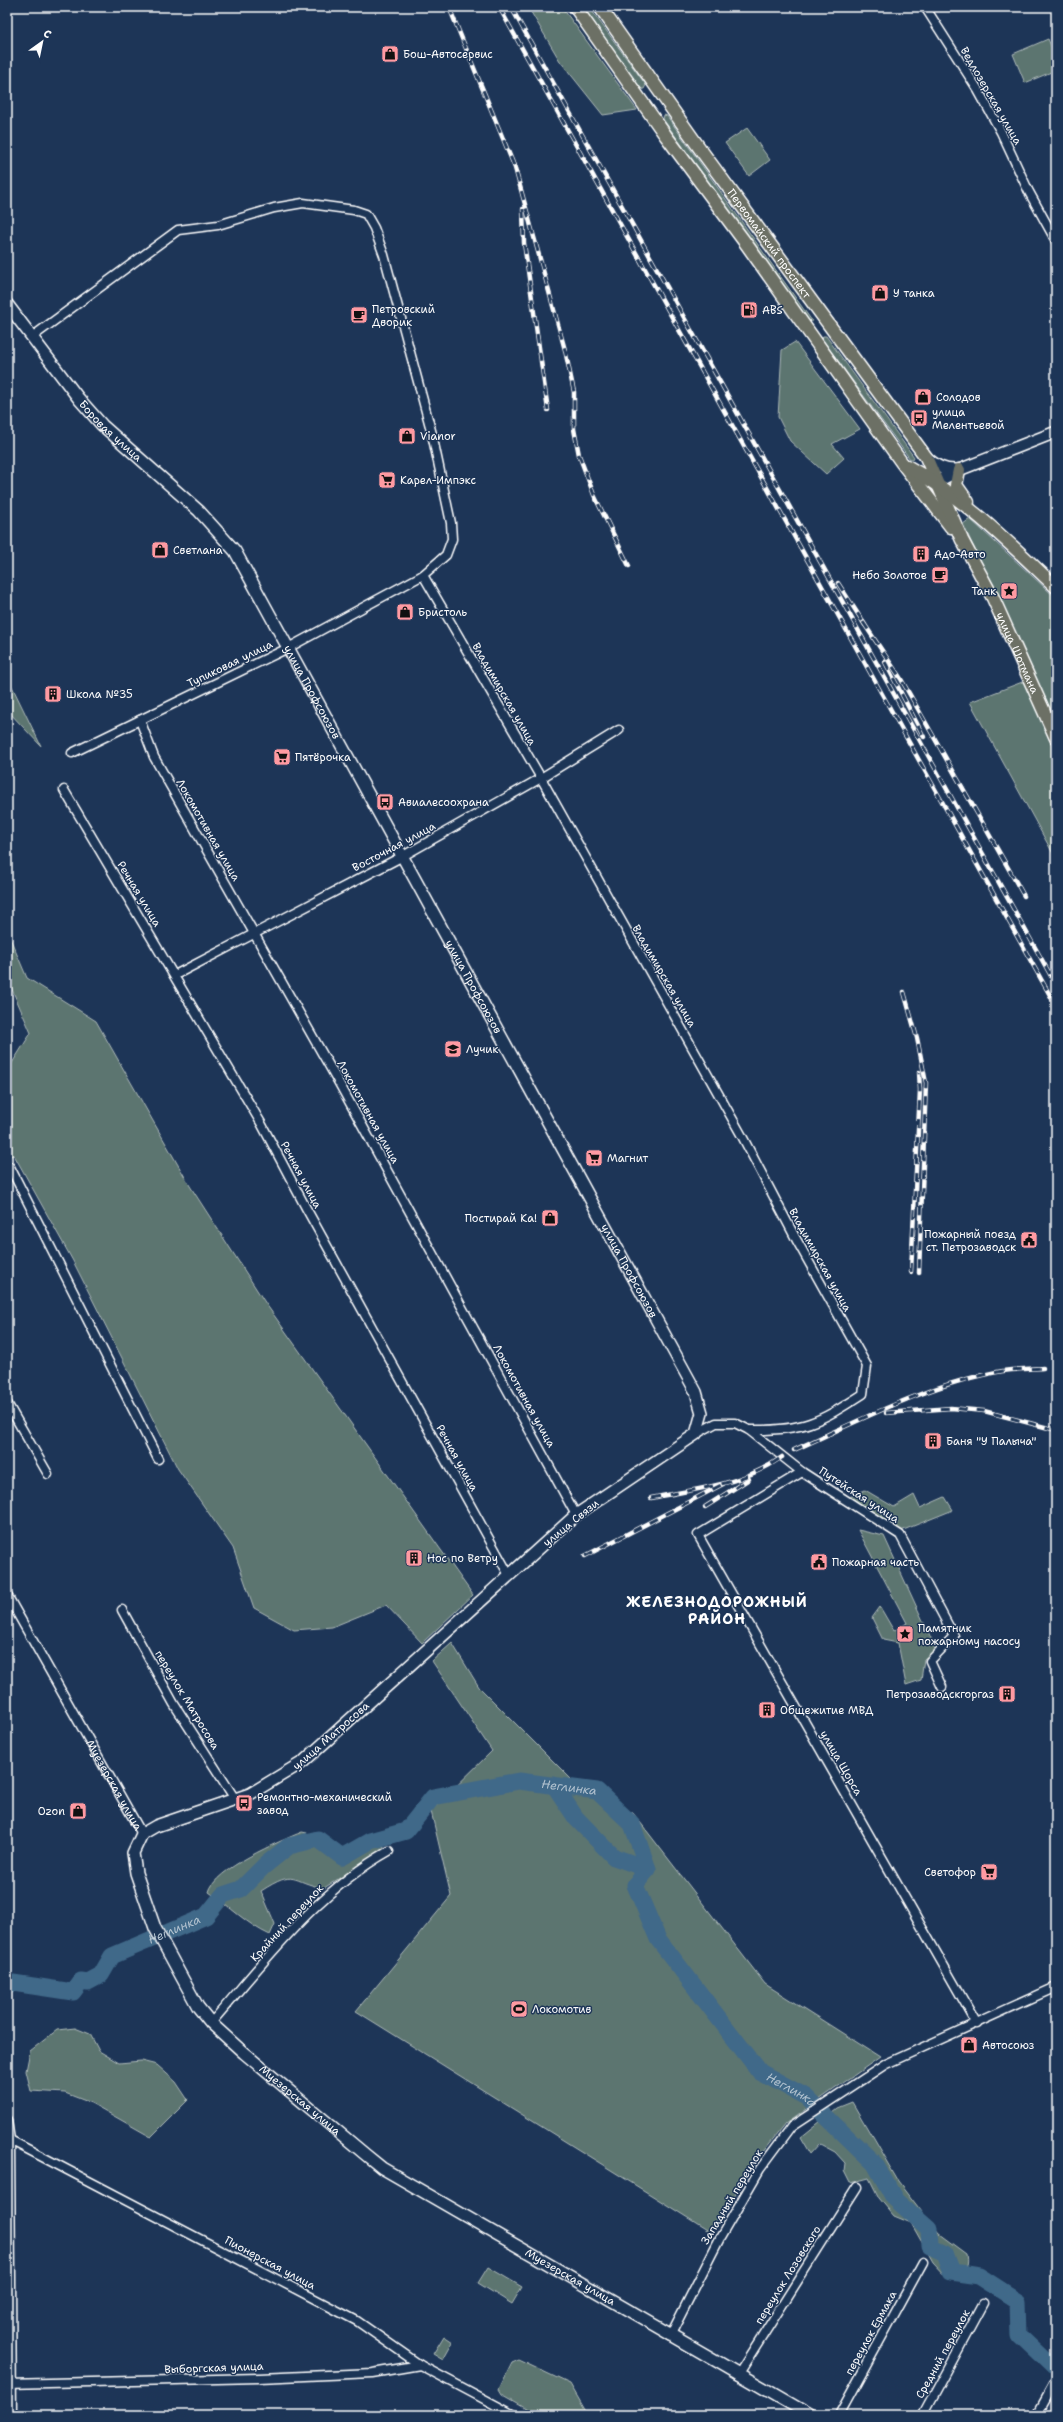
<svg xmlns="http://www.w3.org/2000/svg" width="1063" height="2422" font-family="'Shantell Sans',sans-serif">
	<rect width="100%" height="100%" fill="#1d3557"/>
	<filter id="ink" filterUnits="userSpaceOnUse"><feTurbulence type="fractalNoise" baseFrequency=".025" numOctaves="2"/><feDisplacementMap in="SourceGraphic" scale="8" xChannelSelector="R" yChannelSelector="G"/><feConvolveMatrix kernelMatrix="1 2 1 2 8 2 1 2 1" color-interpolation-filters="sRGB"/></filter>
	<g filter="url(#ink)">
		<!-- green -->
		<g fill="#5c7470" stroke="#aebab8">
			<path d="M528 7H555L564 10 637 110 603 115 560 61Z"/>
			<path d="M581 7H589L646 85 644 89H640Z"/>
			<path d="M1048 39 1056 58V70L1025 83 1013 54Z"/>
			<path d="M664 115 667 116 812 321 809 322 663 119Z"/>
			<path d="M747 128 770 160 749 176 725 143Z"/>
			<path d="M823 336H826L914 457 913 459H910L822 339Z"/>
			<path d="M795 342 860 429 832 444 844 458 826 474 790 441 778 417 782 350Z"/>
			<path d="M970 519 1056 598V729L963 524Z"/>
			<path d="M7 676 41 746 7 710Z"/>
			<path d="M1025 681 1056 756V859L970 702Z"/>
			<path d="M7 931 27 978 96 1021 190 1186 266 1304 473 1595 422 1643 386 1605 332 1627 294 1630 254 1608 233 1548 178 1469 73 1261 14 1155 7 1157V1071L31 1033 7 978Z"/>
			<path d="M865 1490 894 1507 914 1495 920 1508 945 1497 953 1510 901 1531 850 1497Z"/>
			<path d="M858 1530 884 1536 936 1649 924 1659 921 1680 906 1685 898 1643 883 1640 872 1618 880 1607 894 1631 907 1623Z"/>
			<path d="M452 1643 479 1687 588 1796 633 1813 765 1984 880 2057 785 2124 758 2158 712 2233 356 2011 451 1896 431 1811 492 1751 432 1661Z"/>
			<path d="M302 1832 307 1833 341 1863 378 1841 384 1846 382 1851 324 1888C290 1882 297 1868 261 1891L275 1924 270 1935C248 1925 229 1906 209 1892 214 1869 280 1841 302 1832Z"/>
			<path d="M75 2028 90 2034 99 2051 119 2063 141 2061 157 2065 176 2082 188 2100 151 2137 91 2103 65 2093 31 2091 26 2071 30 2051 57 2030Z"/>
			<path d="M852 2102 898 2181 939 2234 966 2254C969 2271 962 2271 948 2278L933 2262 911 2223 894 2216 879 2198 869 2178 850 2183 844 2171 845 2163 835 2152 820 2144 810 2155 800 2138 837 2108Z"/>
			<path d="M488 2267 522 2287 512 2304 478 2283Z"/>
			<path d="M444 2336 453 2342 443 2360 433 2354Z"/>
			<path d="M519 2360 570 2384 588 2415H539L502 2394 499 2389 512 2363Z"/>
		</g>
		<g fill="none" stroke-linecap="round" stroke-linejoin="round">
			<!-- river -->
			<g stroke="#416989" stroke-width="17">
				<path d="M554 1785 576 1818 614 1857 648 1869"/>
				<path id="s1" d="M7 1985 13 1983 73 1992 81 1981 88 1982 101 1975 112 1956 206 1916 223 1895 241 1889 264 1866 289 1846 318 1839 342 1857 370 1841 406 1831 433 1797 519 1781 597 1791 632 1824 648 1869 635 1885 658 1939 760 2072 806 2097 875 2164 894 2198 929 2229 930 2246 945 2253 952 2272 979 2276 1018 2301 1019 2334 1056 2369"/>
			</g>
			<defs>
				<g id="street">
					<path d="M925 7 978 90 1001 132 1029 192 1056 241"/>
					<path d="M32 337 178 230 218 225 274 208 303 203 354 210 366 214 374 228 384 255 432 434 451 523 452 539 446 555 423 575 288 648 72 753"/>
					<path d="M423 575 541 778 742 1136 796 1239 867 1366 863 1394C818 1423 803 1431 749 1430"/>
					<path d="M140 720 154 757 339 1083 576 1515"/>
					<path d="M64 790 261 1123 306 1208 509 1575"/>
					<path d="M175 975 403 856 541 778 619 730"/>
					<path d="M7 1169 10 1167 158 1459"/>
					<path d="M7 1403 48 1474"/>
					<path d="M696 1434 716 1423H735L749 1430 802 1472 900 1535 954 1636 930 1661 942 1687"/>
					<path d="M802 1472 698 1535 977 2024"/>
					<path id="s2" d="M7 1595 142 1834"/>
					<path d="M122 1610 174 1704 235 1799"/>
					<path d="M211 2023C265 1961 316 1892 389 1851"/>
					<path d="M7 2120 10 2140 12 2415"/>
					<path d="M10 2140 357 2321 420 2365 514 2415"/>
					<path d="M670 2336 720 2238 760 2169 792 2126 886 2064 1056 1987"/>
					<path d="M738 2375 857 2187"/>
					<path d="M7 2384 259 2378 373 2373 420 2365"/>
					<path d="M839 2415 923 2262"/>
					<path d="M923 2415 983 2304"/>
					<path d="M1037 2415 1053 2386"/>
				</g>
				<g id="secondary">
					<path id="s3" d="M7 304 79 399 102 425 199 511 235 551 696 1392 702 1413 696 1434 576 1515 303 1762 250 1794 156 1826 142 1834 133 1853 136 1873 155 1928 198 2007 211 2023 244 2053 366 2155 382 2168 810 2415"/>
					<path d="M926 457C936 466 944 471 958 470"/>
					<path d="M936 482 959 470 1056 432"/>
				</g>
				<g id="primary">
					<path d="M575 7 666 136 747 245 902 463 951 527"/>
					<path id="s4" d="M600 7 703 153 926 457 962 540 993 598 1056 738"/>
					<path d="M907 466C963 497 1009 543 1056 587"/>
					<path d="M959 470 956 485 968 502"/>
				</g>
			</defs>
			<!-- street casing -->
			<use href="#street" stroke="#fff" stroke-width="11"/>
			<!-- secondary casing -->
			<use href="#secondary" stroke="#fff" stroke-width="14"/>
			<!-- primary casing -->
			<use href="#primary" stroke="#fff" stroke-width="15"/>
			<!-- street -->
			<use href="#street" stroke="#1d3557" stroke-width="8"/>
			<!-- secondary -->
			<use href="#secondary" stroke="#1d3557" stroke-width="11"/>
			<!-- primary -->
			<use href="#primary" stroke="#6c7065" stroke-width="12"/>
			<defs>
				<g id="rail">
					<path d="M449 7 515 168 565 350 574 392V429L579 455 594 495 629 566"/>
					<path d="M499 7 1056 1006"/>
					<path d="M511 7 1056 985"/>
					<path d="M523 209 524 243 548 410"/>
					<path d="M838 583 865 625"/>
					<path d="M863 622 901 679 1024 896"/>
					<path d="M885 662 924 737"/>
					<path d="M904 992 917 1038 926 1083 919 1273"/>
					<path d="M911 1272 920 1090 919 1072"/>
					<path d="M886 1413 951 1408 984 1411 1056 1430"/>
					<path d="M794 1450C861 1420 930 1383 1003 1371 1016 1369 1030 1369 1043 1368"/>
					<path d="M651 1498C698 1488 741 1486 782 1457"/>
					<path d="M705 1507 749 1479"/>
					<path d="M585 1556 723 1484"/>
				</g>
			</defs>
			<!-- rail casing -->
			<use href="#rail" stroke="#fff" stroke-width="4.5"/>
			<!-- rail -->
			<use href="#rail" stroke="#1d3557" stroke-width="3" stroke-dasharray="9" stroke-linecap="butt"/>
		</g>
	</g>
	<!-- icons -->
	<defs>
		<symbol id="shop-square" viewBox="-11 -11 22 22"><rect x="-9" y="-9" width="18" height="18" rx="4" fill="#ff9aa2" stroke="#1d3557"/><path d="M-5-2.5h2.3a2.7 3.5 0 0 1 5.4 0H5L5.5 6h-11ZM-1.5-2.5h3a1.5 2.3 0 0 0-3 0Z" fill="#111"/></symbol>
		<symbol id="fuel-square" viewBox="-11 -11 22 22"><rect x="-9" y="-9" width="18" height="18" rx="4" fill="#ff9aa2" stroke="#1d3557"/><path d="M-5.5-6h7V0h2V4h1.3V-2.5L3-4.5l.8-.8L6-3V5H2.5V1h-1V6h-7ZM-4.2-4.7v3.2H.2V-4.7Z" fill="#111"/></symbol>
		<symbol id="cafe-square" viewBox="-11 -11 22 22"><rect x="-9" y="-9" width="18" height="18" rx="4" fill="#ff9aa2" stroke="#1d3557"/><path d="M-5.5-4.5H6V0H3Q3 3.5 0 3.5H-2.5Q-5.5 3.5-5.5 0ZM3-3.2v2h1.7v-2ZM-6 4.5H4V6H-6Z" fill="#111"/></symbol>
		<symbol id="bus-square" viewBox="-11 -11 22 22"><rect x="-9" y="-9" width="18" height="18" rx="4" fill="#ff9aa2" stroke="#1d3557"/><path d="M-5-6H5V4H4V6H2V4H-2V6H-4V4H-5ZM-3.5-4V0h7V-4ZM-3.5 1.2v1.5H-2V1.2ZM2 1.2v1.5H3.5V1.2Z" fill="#111"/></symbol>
		<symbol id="supermarket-square" viewBox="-11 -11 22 22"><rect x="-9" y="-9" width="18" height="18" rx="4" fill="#ff9aa2" stroke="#1d3557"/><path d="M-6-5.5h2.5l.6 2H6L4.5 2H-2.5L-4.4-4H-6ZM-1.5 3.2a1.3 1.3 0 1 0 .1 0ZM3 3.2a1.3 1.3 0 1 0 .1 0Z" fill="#111"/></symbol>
		<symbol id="building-square" viewBox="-11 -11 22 22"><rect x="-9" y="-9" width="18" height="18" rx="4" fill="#ff9aa2" stroke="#1d3557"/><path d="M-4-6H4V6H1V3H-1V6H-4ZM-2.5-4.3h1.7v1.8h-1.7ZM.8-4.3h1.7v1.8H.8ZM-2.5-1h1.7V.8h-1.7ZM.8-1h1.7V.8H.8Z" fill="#111"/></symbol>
		<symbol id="sight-square" viewBox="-11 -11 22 22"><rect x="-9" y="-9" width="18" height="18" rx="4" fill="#ff9aa2" stroke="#1d3557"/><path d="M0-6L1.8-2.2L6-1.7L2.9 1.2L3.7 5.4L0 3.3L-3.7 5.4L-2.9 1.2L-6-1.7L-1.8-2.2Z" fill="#111"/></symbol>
		<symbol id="school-square" viewBox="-11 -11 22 22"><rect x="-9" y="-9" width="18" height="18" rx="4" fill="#ff9aa2" stroke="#1d3557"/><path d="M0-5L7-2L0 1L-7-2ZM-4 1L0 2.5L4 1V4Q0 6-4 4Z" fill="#111"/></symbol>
		<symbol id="civic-square" viewBox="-11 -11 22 22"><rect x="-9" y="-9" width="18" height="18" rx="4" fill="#ff9aa2" stroke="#1d3557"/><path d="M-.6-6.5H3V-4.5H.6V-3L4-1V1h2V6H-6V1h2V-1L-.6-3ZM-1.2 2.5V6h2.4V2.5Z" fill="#111"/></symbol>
		<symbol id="stadium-square" viewBox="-11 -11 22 22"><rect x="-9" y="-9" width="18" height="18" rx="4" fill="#ff9aa2" stroke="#1d3557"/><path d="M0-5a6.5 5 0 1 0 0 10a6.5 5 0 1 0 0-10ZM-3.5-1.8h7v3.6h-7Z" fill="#111"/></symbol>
	</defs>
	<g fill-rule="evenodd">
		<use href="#shop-square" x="380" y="44" width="20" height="20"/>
		<use href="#shop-square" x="870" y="283" width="20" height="20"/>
		<use href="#fuel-square" x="739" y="300" width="20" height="20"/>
		<use href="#cafe-square" x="349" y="305" width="20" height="20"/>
		<use href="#shop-square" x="913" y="387" width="20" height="20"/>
		<use href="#bus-square" x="909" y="408" width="20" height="20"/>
		<use href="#shop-square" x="397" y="426" width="20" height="20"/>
		<use href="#supermarket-square" x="377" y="470" width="20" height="20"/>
		<use href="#shop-square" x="150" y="540" width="20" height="20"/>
		<use href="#building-square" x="911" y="544" width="20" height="20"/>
		<use href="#cafe-square" x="930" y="565" width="20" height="20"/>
		<use href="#sight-square" x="999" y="581" width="20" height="20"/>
		<use href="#shop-square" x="395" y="602" width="20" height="20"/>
		<use href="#building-square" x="43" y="684" width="20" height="20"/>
		<use href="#supermarket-square" x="272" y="747" width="20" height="20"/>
		<use href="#bus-square" x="375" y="792" width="20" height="20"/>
		<use href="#school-square" x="443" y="1039" width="20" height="20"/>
		<use href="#supermarket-square" x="584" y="1148" width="20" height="20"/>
		<use href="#shop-square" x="540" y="1208" width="20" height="20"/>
		<use href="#civic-square" x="1019" y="1230" width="20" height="20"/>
		<use href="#building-square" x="923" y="1431" width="20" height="20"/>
		<use href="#building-square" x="404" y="1548" width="20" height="20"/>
		<use href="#civic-square" x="809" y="1552" width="20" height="20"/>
		<use href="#sight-square" x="895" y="1624" width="20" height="20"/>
		<use href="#building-square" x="997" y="1684" width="20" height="20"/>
		<use href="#building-square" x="757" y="1700" width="20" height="20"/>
		<use href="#bus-square" x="234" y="1793" width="20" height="20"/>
		<use href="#shop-square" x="68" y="1801" width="20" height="20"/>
		<use href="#supermarket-square" x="979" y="1862" width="20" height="20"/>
		<use href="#stadium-square" x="509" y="1999" width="20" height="20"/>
		<use href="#shop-square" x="959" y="2035" width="20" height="20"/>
	</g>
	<g text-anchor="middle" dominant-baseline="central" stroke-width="3" stroke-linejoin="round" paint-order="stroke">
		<!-- poi labels -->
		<g font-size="11" fill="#fff" stroke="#1d3557" text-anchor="start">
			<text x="403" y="54">Бош-Автосервис</text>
			<text x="893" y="293">У танка</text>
			<text x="372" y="309">Петровский<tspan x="372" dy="13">Дворик</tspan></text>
			<text x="762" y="310">ABS</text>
			<text x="936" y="397">Солодов</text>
			<text x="932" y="412">улица<tspan x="932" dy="13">Мелентьевой</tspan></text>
			<text x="420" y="436">Vianor</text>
			<text x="400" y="480">Карел-Импэкс</text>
			<text x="173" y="550">Светлана</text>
			<text x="934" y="554">Адо-Авто</text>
			<text x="927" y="575" text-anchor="end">Небо Золотое</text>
			<text x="996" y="591" text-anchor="end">Танк</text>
			<text x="418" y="612">Бристоль</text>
			<text x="66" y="694">Школа №35</text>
			<text x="295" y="757">Пятёрочка</text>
			<text x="398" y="802">Авиалесоохрана</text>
			<text x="466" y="1049">Лучик</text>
			<text x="607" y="1158">Магнит</text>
			<text x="537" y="1218" text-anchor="end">Постирай Ка!</text>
			<text x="1016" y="1234" text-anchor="end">Пожарный поезд<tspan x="1016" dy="13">ст. Петрозаводск</tspan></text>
			<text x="946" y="1441">Баня "У Палыча"</text>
			<text x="427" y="1558">Нос по Ветру</text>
			<text x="832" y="1562">Пожарная часть</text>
			<text x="918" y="1628">Памятник<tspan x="918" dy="13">пожарному насосу</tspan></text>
			<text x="994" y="1694" text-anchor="end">Петрозаводскгоргаз</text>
			<text x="780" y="1710">Общежитие МВД</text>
			<text x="257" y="1797">Ремонтно-механический<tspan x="257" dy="13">завод</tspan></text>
			<text x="65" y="1811" text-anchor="end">Ozon</text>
			<text x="976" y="1872" text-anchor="end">Светофор</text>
			<text x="532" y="2009">Локомотив</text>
			<text x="982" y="2045">Автосоюз</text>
		</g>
		<!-- street labels -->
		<g font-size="11" fill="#fff" stroke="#1d3557">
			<text transform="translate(991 96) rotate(60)">Ведлозерская улица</text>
			<text stroke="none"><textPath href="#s4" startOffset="291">Первомайский проспект</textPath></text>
			<text stroke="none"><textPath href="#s3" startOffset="164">Боровая улица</textPath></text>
			<text stroke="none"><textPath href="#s4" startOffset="772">улица Шотмана</textPath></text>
			<text transform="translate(230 664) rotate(-26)">Тупиковая улица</text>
			<text stroke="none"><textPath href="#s3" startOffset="498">улица Профсоюзов</textPath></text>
			<text transform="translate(504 694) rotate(60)">Владимирская улица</text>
			<text transform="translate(208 830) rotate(60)">Локомотивная улица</text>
			<text transform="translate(394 847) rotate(-28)">Восточная улица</text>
			<text transform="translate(139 894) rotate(59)">Речная улица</text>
			<text transform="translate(664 976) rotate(60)">Владимирская улица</text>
			<text stroke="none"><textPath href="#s3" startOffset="834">улица Профсоюзов</textPath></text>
			<text transform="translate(368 1112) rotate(61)">Локомотивная улица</text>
			<text transform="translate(301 1175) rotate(62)">Речная улица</text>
			<text transform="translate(820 1260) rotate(61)">Владимирская улица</text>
			<text stroke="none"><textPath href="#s3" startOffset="1158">улица Профсоюзов</textPath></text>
			<text transform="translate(524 1396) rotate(61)">Локомотивная улица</text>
			<text transform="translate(457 1458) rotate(61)">Речная улица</text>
			<text transform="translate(859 1495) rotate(33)">Путейская улица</text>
			<text transform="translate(571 1523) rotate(-39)">улица Связи</text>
			<text transform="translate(187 1700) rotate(59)">переулок Матросова</text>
			<text transform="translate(331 1736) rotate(-41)">улица Матросова</text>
			<text transform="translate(841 1763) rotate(60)">улица Щорса</text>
			<text stroke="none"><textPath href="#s2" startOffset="218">Муезерская улица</textPath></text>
			<text transform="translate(287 1923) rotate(-47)">Крайний переулок</text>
			<text stroke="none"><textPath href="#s3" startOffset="2358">Муезерская улица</textPath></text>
			<text transform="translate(732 2197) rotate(-59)">Западный переулок</text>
			<text transform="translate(270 2263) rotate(28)">Пионерская улица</text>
			<text transform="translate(788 2275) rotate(-58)">переулок Лозовского</text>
			<text stroke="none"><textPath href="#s3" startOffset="2682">Муезерская улица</textPath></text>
			<text transform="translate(871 2333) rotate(-61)">переулок Ермака</text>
			<text transform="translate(943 2354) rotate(-61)">Средний переулок</text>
			<text transform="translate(214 2368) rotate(-2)">Выборгская улица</text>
		</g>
		<!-- water labels -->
		<g font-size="12" font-style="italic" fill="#b3c3d0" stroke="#1d3557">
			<text stroke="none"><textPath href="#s1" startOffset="648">Неглинка</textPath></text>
			<text stroke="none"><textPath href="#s1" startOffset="192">Неглинка</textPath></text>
			<text stroke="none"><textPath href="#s1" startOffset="1055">Неглинка</textPath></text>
		</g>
		<!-- district labels -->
		<g font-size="15" font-weight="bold" letter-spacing="1" fill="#fff" stroke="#1d3557">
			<text x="717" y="1602">ЖЕЛЕЗНОДОРОЖНЫЙ<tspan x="717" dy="17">РАЙОН</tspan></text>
		</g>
	</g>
	<!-- margin -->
	<rect width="1063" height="2422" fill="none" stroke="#1d3557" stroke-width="24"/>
	<rect x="12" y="12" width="1039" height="2398" fill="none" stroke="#fff" stroke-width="1.5" filter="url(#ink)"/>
	<!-- north arrow -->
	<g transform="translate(42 42) rotate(33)" stroke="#1d3557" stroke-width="3" paint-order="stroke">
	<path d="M0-3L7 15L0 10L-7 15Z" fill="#ffffff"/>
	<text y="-6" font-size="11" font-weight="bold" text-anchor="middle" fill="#ffffff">С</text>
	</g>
</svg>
